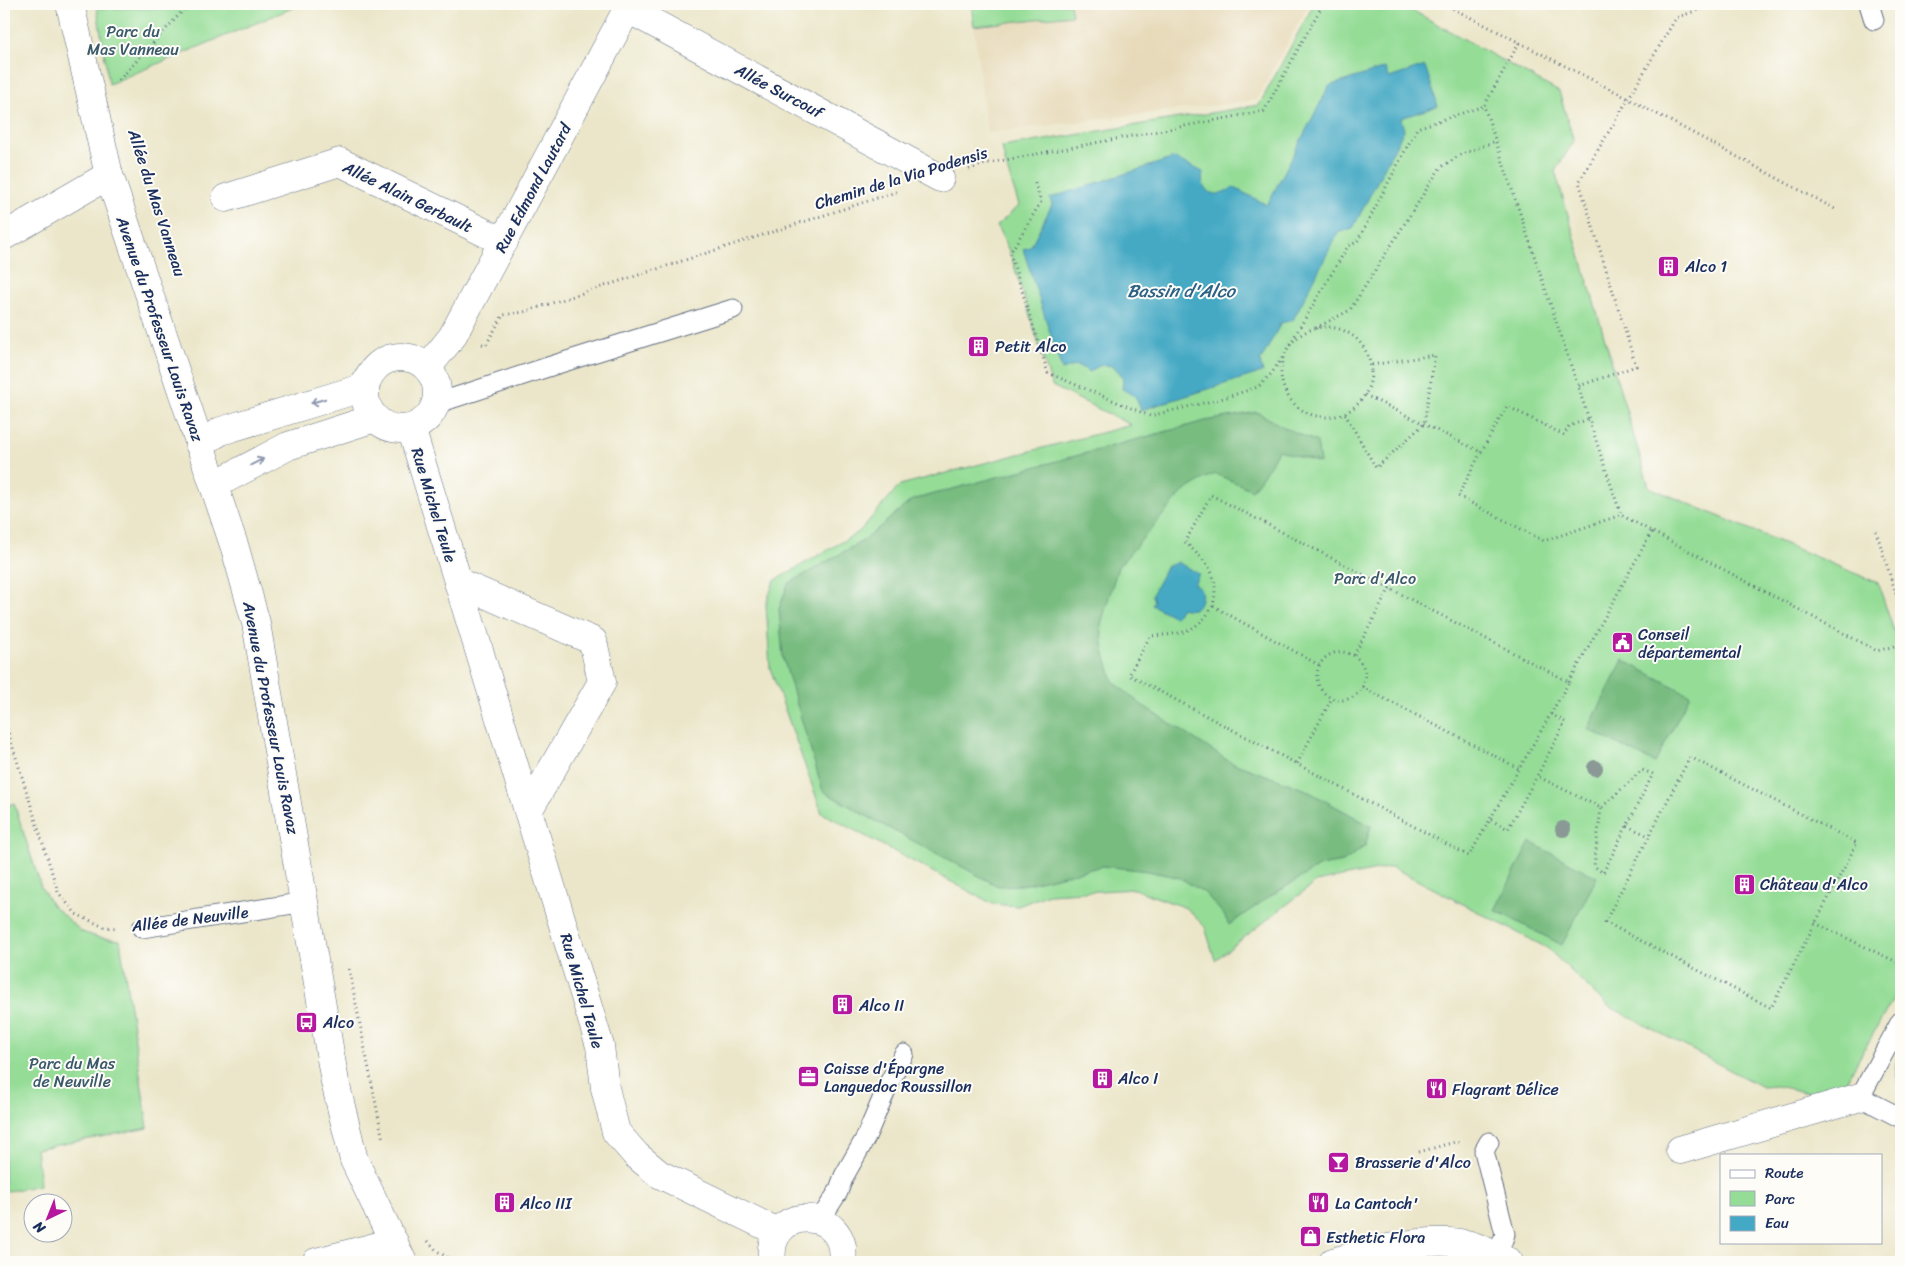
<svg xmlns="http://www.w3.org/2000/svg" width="1905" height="1266" font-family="Sriracha,sans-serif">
	<rect width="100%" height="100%" fill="#fdfcf7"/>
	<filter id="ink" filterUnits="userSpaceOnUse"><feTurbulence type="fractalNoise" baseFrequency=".02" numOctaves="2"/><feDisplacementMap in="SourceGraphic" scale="10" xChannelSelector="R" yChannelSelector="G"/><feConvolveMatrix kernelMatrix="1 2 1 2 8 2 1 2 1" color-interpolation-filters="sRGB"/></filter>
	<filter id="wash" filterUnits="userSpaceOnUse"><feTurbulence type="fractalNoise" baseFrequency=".0096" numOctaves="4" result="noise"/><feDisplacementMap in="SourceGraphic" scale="20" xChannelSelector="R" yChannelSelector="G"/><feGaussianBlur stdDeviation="1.12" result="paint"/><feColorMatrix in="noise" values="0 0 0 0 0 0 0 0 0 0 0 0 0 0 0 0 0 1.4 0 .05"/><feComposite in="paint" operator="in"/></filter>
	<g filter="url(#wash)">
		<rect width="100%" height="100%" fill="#ebe6c9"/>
		<!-- built -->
		<path fill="#e7daba" d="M971 4H1309L1256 100 987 133Z"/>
		<!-- green -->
		<g fill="#95dd97" stroke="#58867a">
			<path d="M179 4H302L109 84 97 8 178 9Z"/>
			<path d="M971 4H1070L1072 15 974 26Z"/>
			<path d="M1314 4H1401L1559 92 1574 141 1555 171 1649 487 1878 583 1901 653V985L1836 1099 1777 1086 1762 1087 1607 1005 1547 948 1392 867 1316 882 1215 960 1205 927 1186 908 1134 889 1049 894 1018 906 993 904 822 813 770 668 766 604 774 581 859 532 900 485 1131 425 1052 386 1010 253 997 226 1019 205 1006 166 1002 147 1259 105Z"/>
			<path d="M14 803 41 887 52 905 82 932 100 938 120 940 148 1128 36 1149 40 1185 4 1192V807Z"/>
			<path d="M1901 1048V1089C1895 1074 1893 1063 1901 1048Z"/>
		</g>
		<!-- forest -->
		<g fill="#78bc80" stroke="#4a766f">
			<path d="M1257 412 1287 429 1317 442 1320 463 1278 450 1269 467 1252 490 1216 474 1205 478 1183 492 1118 567 1101 624 1104 651 1113 681 1139 703 1230 762 1304 789 1371 826 1365 846 1343 862 1320 866 1266 899 1229 925 1224 915 1205 893 1180 878 1148 871 1103 866 1023 885 998 886 870 818 823 791 783 658 779 609 788 584 864 540 912 500 1205 421Z"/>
			<path d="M1623 660 1690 695 1655 763 1588 729Z"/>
			<path d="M1530 842 1597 877 1562 945 1495 910Z"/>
		</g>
		<!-- water -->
		<g fill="#44a9c4" stroke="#306c91">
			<path d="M1425 66 1438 106 1401 118 1404 130 1353 228 1338 233 1293 320 1281 323 1260 362 1263 372 1141 410 1135 396 1122 389 1123 378C1115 363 1102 361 1090 372L1077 365 1062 370 1023 249 1030 247 1052 205 1050 198 1174 158 1203 172C1198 193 1218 201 1233 187L1267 205 1329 86 1385 68 1389 78Z"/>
			<path d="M1177 562 1199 574 1194 584C1195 585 1199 587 1200 588 1204 594 1200 608 1193 609 1189 610 1184 609 1180 608L1175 617 1152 605 1154 602 1152 595 1167 566 1174 564Z"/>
		</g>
	</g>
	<g filter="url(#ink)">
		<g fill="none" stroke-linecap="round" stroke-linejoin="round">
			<defs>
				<g id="service">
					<path d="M1869 4 1874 20"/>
					<path d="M435 404 551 366 733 309"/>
					<path d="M142 928 305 902"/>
					<path d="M1901 1021 1860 1097 1901 1118"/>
					<path d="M1489 1142 1484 1151 1505 1234 1497 1257"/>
					<path d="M820 1220 838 1192 844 1176 865 1139 890 1081 904 1054"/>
				</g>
				<g id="pedestrian">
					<path d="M628 9 940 178"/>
					<path d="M1680 1150 1860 1097"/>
				</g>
				<g id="minor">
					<path d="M226 198 340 162 504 242"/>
					<path d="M4 236 109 175"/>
					<circle cx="401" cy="393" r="36"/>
					<path d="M427 368 452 337 630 4"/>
					<path d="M411 428 600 1046 605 1088 616 1132 636 1155 659 1174 778 1232"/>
					<path d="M199 444 221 431 365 387"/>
					<path d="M214 485 288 446 375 418"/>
					<path d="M458 582 593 641 602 682 528 811"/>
					<path d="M316 1262 394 1242"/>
					<path d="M772 1262C765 1202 850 1206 842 1262"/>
					<path d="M1333 1262C1373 1251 1426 1236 1466 1244 1480 1247 1496 1256 1509 1262"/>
				</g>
				<path id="tertiary" d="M70 4 109 175 235 548 256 623 335 1082 354 1160 403 1262"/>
			</defs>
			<!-- service casing -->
			<use href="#service" stroke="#646f83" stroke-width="21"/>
			<!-- pedestrian casing -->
			<use href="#pedestrian" stroke="#646f83" stroke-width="29"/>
			<!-- minor casing -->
			<use href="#minor" stroke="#646f83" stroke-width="29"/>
			<!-- tertiary casing -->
			<use href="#tertiary" stroke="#646f83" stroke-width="29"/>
			<!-- path -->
			<g stroke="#646f83" stroke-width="3" stroke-dasharray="1 4" stroke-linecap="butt">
				<path d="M1444 4 1614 91 1837 210"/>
				<path d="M1519 43 1484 106 1621 515 1877 651 1901 644"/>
				<path d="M119 80 189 4"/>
				<path d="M969 169 989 163 1264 111 1323 4"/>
				<path d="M1035 183 1041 202 1010 253 1048 373 1150 416 1224 398 1258 387 1271 374 1282 358"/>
				<circle cx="1326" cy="372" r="45"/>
				<path d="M1316 328 1350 310 1440 168 1460 155 1496 141"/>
				<path d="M482 344 486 345 503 315 524 312 899 191"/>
				<path d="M1290 344 1348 246 1357 242 1417 128 1484 106"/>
				<path d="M1579 386 1636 366 1579 182 1676 18 1714 4"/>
				<path d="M1365 395 1481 452 1507 406 1564 435 1569 426 1589 419"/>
				<path d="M1345 414 1376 468 1424 424 1435 355 1371 365"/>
				<path d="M1481 452 1458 496 1544 541 1621 515"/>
				<path d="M1876 531 1901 610"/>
				<path d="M1213 606C1196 634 1180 634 1150 636L1129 675 1297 764"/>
				<circle cx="1341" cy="676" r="24"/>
				<path d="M1354 655 1390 588"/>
				<path d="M1319 665 1213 606C1220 573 1208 564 1185 542L1211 495 1569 682 1469 856 1297 764 1332 698"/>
				<path d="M1569 682 1652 531"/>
				<path d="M1362 687 1520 769"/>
				<path d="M1551 714 1565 722 1537 776 1601 808 1642 770 1653 774 1603 873 1594 866 1601 808"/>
				<path d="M4 719 58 892 76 914 104 927 117 928"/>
				<path d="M1690 757 1857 843 1771 1008 1605 922Z"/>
				<path d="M1491 820 1508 829 1537 776"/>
				<path d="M1627 826 1649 836"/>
				<path d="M1815 923 1901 964"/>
				<path d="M349 969 383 1140"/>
				<path d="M1419 1152 1455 1142 1460 1143"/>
				<path d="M428 1241 437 1251 455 1262"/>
			</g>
			<!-- service -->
			<use href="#service" stroke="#fff" stroke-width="19"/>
			<!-- pedestrian -->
			<use href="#pedestrian" stroke="#fff" stroke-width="28"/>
			<!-- minor -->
			<use href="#minor" stroke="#fff" stroke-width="28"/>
			<!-- tertiary -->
			<use href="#tertiary" stroke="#fff" stroke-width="28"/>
		</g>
		<!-- trees -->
		<g fill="#8a9996">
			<circle cx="1595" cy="768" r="8"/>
			<circle cx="1563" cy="829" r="8"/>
		</g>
		<!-- one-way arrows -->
		<defs><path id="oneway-shaft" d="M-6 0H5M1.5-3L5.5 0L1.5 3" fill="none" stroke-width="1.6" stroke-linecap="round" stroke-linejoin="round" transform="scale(1.25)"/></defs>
		<g stroke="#8d97ae">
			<use href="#oneway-shaft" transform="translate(318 401) rotate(163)"/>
			<use href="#oneway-shaft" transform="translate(257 462) rotate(-27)"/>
		</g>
	</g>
	<!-- icons -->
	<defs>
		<symbol id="building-square" viewBox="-11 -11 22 22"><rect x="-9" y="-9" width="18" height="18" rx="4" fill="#b5179e" stroke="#fdfcf7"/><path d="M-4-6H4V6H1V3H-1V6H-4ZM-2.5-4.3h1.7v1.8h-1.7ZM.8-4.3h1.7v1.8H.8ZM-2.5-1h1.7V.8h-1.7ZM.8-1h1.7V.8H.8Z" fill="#fff"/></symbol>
		<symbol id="civic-square" viewBox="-11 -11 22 22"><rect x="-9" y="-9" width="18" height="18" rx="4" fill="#b5179e" stroke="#fdfcf7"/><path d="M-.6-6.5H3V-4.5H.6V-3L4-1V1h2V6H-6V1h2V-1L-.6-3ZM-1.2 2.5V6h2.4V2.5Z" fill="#fff"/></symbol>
		<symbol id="bus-square" viewBox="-11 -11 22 22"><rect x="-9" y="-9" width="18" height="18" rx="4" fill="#b5179e" stroke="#fdfcf7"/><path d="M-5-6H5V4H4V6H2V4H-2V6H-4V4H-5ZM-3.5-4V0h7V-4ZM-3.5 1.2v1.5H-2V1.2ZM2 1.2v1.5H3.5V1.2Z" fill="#fff"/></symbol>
		<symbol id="office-square" viewBox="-11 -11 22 22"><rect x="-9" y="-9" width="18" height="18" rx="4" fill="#b5179e" stroke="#fdfcf7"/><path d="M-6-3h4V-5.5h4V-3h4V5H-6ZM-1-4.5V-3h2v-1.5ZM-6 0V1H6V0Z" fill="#fff"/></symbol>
		<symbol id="restaurant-square" viewBox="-11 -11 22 22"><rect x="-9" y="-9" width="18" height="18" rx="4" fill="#b5179e" stroke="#fdfcf7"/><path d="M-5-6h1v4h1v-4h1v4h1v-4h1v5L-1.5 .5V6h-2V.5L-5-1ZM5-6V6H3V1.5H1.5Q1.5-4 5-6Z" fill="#fff"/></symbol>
		<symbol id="bar-square" viewBox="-11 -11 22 22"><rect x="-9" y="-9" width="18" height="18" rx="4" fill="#b5179e" stroke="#fdfcf7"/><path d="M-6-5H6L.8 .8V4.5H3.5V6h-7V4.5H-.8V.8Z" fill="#fff"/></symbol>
		<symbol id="shop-square" viewBox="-11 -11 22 22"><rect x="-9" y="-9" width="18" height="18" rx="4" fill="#b5179e" stroke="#fdfcf7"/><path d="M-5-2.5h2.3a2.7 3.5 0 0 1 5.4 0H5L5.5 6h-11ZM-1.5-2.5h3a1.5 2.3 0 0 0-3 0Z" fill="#fff"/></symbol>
	</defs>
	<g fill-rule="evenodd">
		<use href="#building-square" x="1656" y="254" width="25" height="25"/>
		<use href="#building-square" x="966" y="334" width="25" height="25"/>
		<use href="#civic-square" x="1610" y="630" width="25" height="25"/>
		<use href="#building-square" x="1732" y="872" width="25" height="25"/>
		<use href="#building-square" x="830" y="992" width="25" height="25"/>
		<use href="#bus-square" x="294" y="1010" width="25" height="25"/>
		<use href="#office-square" x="796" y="1064" width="25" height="25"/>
		<use href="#building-square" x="1090" y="1066" width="25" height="25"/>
		<use href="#restaurant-square" x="1424" y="1076" width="25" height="25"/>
		<use href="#bar-square" x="1326" y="1150" width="25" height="25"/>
		<use href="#building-square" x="492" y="1190" width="25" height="25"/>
		<use href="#restaurant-square" x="1306" y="1190" width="25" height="25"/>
		<use href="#shop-square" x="1298" y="1224" width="25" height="25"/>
	</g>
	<g text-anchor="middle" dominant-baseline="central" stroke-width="4" stroke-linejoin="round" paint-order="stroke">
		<!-- park labels -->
		<g font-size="16" fill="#3a5a6c" stroke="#fdfcf7">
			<text x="133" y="31">Parc du<tspan x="133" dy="18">Mas Vanneau</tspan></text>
			<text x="1375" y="578">Parc d'Alco</text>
			<text x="72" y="1063">Parc du Mas<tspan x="72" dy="18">de Neuville</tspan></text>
		</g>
		<!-- street labels -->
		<g font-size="16" fill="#1b2f5e" stroke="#fdfcf7">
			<text transform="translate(779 91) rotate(28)">Allée Surcouf</text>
			<text transform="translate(901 178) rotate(-17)">Chemin de la Via Podensis</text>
			<text transform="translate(533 188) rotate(-62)">Rue Edmond Lautard</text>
			<text transform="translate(408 197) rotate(26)">Allée Alain Gerbault</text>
			<text transform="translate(157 203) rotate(72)">Allée du Mas Vanneau</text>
			<text transform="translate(160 329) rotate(71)">Avenue du Professeur Louis Ravaz</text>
			<text transform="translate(434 505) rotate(73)">Rue Michel Teule</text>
			<text transform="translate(271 718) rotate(79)">Avenue du Professeur Louis Ravaz</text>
			<text transform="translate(190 919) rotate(-7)">Allée de Neuville</text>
			<text transform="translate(582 991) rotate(74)">Rue Michel Teule</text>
		</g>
		<!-- poi labels -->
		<g font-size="16" fill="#1b2f5e" stroke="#fdfcf7" text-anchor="start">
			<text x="1685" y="266">Alco 1</text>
			<text x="995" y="346">Petit Alco</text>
			<text x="1638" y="634">Conseil<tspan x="1638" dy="18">départemental</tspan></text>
			<text x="1760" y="884">Château d'Alco</text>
			<text x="859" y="1005">Alco II</text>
			<text x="323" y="1022">Alco</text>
			<text x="824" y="1068">Caisse d'Épargne<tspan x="824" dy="18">Languedoc Roussillon</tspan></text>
			<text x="1118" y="1078">Alco I</text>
			<text x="1452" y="1089">Flagrant Délice</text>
			<text x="1355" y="1162">Brasserie d'Alco</text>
			<text x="520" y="1203">Alco III</text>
			<text x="1335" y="1203">La Cantoch'</text>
			<text x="1326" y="1237">Esthetic Flora</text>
		</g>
		<!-- water labels -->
		<g font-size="18" font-style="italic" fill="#2b6087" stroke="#fdfcf7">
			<text x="1181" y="291">Bassin d'Alco</text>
		</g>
	</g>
	<!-- margin -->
	<rect width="1905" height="1266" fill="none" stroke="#fdfcf7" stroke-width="20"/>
	<!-- legend -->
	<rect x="1720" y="1154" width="162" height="90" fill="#fdfcf7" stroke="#a3aaba"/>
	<rect x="1730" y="1170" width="25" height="8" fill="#ffffff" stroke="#a3aaba"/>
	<text x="1765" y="1178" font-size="15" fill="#1b2f5e">Route</text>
	<rect x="1730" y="1191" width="25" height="15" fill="#95dd97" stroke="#a3aaba"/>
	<text x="1765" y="1204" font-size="15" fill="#1b2f5e">Parc</text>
	<rect x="1730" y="1216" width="25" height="15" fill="#44a9c4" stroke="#a3aaba"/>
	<text x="1765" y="1228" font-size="15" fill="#1b2f5e">Eau</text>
	<!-- north arrow -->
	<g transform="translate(48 1218) rotate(223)"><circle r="24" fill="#fdfcf7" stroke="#a3aaba"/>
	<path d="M0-4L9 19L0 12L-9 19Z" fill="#b5179e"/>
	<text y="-8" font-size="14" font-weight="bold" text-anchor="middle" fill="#1b2f5e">N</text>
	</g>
</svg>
